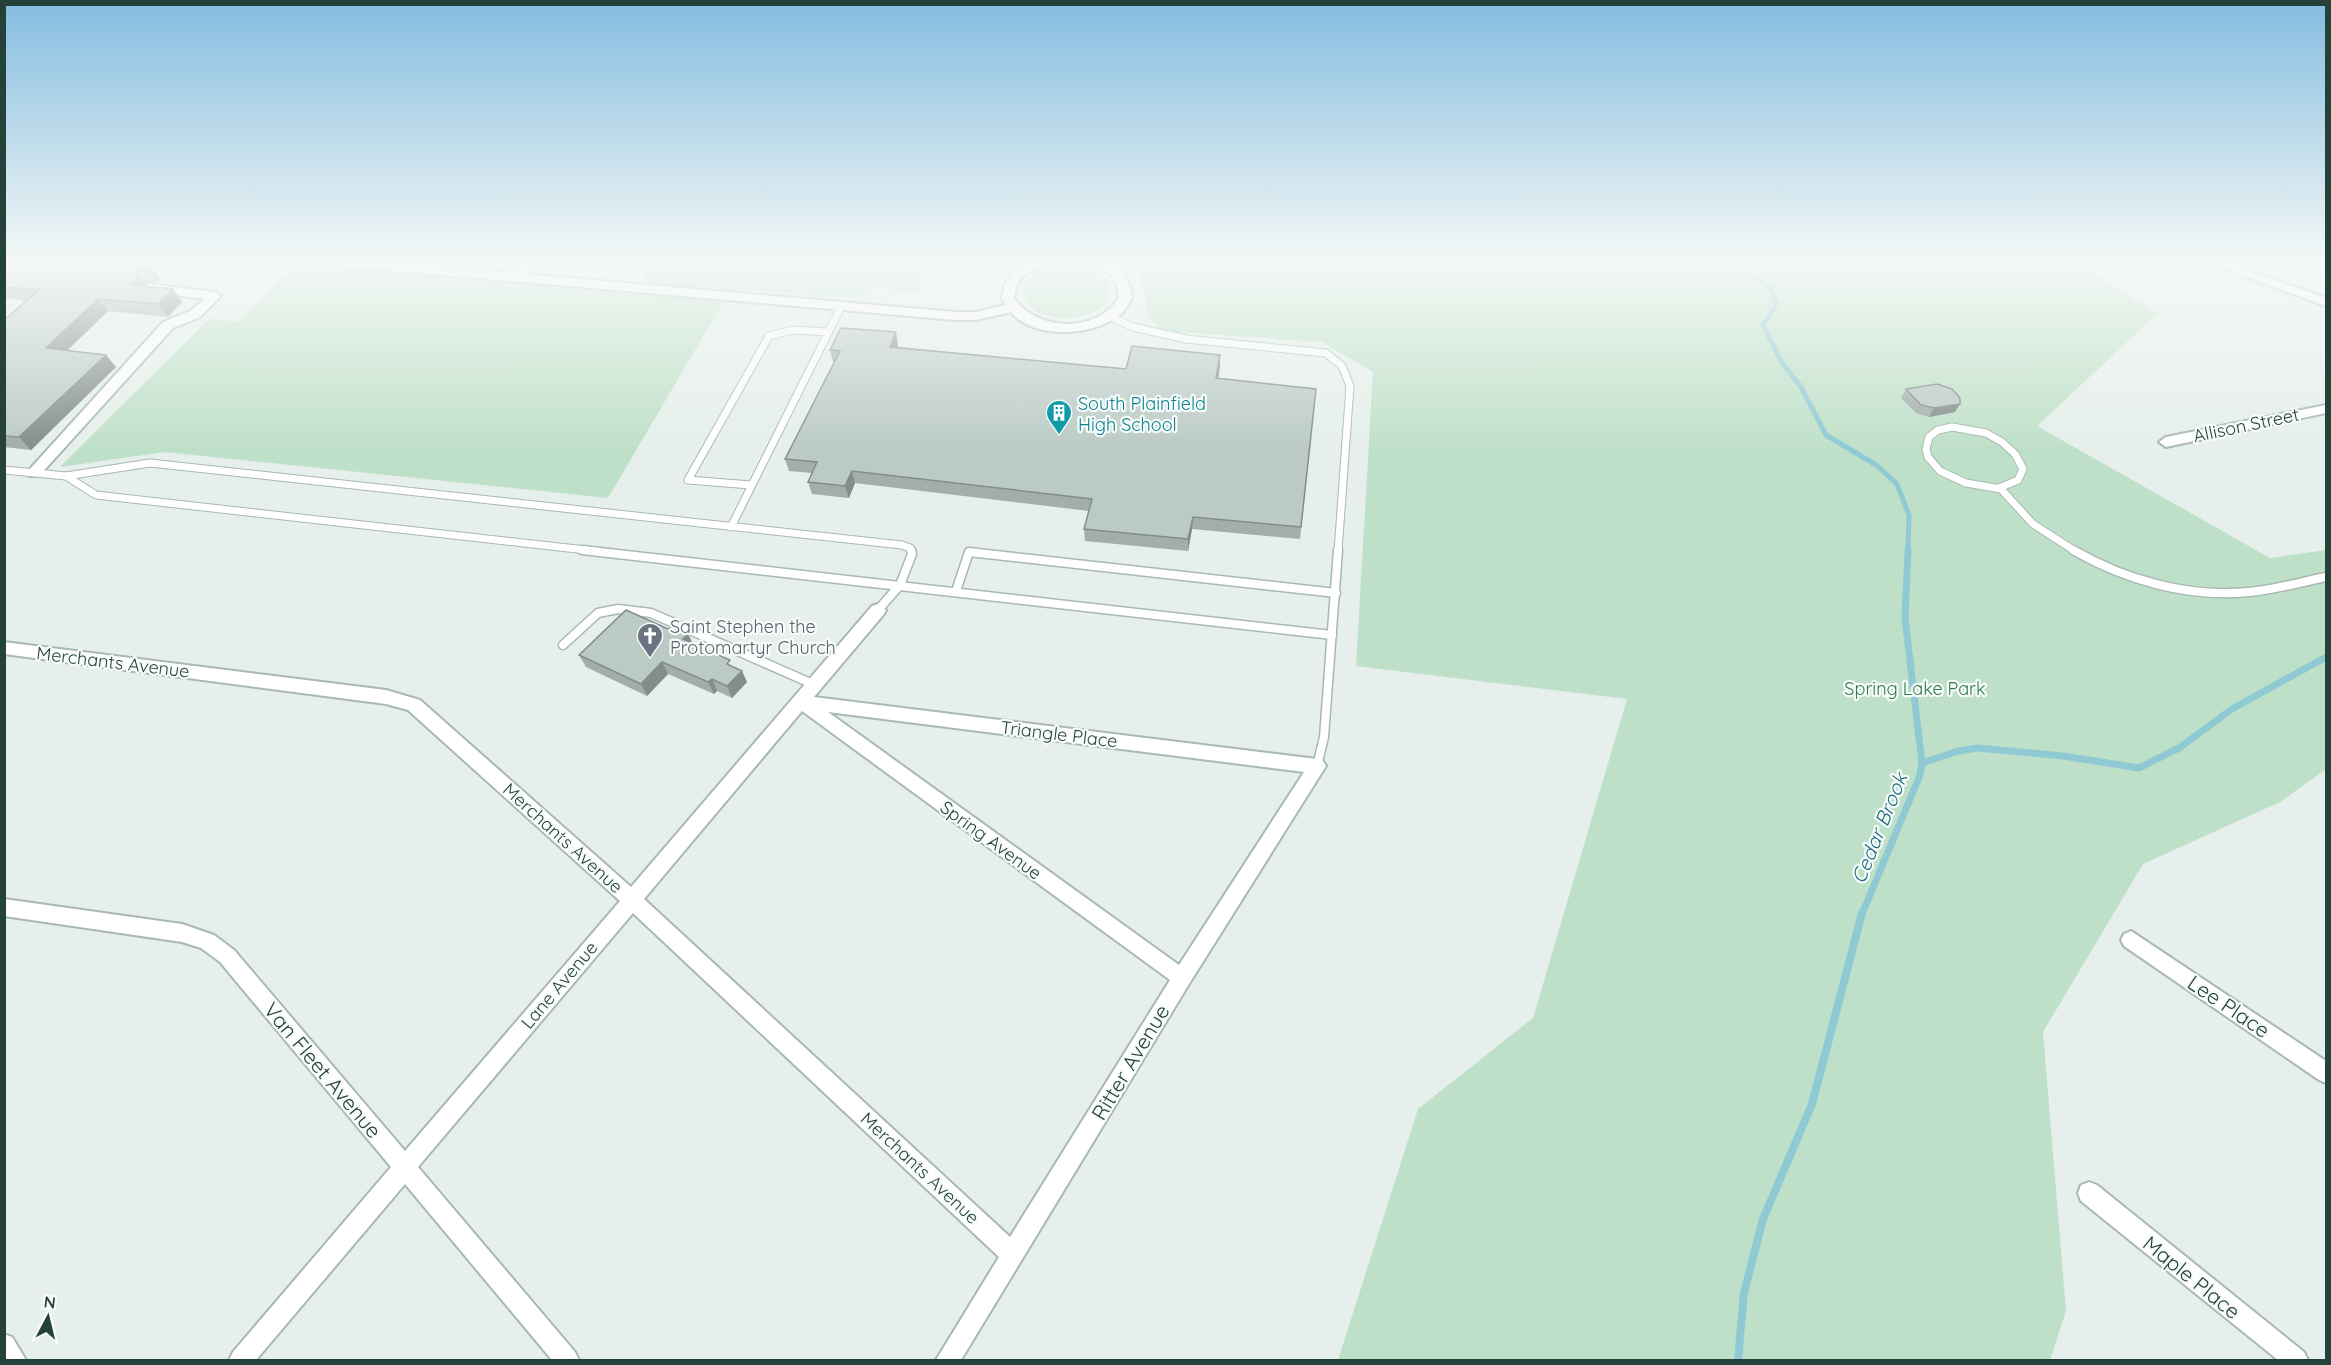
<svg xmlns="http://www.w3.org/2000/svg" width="2331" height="1365" font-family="Quicksand,sans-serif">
	<rect width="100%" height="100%" fill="#e6efeb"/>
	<!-- green -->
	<g fill="#bfe0c8">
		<path d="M301 259 643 288 648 259H919V292L871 288 858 298 731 289 608 498 165 452 60 467 209 319 239 322Z"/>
		<path d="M1136 259H2072L2157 314 2037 426 2270 558 2326 550V769L2280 802 2143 864 2043 1032 2066 1311 2050 1360H1338L1418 1109 1533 1018 1627 699 1356 666 1373 372 1322 342 1161 331 1149 317Z"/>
		<path d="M1063 266C1082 265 1100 268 1110 284 1117 324 1030 331 1023 293 1026 273 1046 268 1063 266Z"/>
	</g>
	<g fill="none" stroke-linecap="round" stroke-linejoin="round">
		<!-- stream-far2 -->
		<path stroke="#8ec9d4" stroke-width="5" d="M1733 259 1772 290 1776 305 1763 325 1782 363 1801 387 1826 435 1876 465 1897 484 1909 515 1908 551"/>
		<!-- stream-far1 -->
		<g stroke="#8ec9d4" stroke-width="7">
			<path d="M1922 763 1958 751 1978 748 2063 756 2139 768 2179 748 2232 709 2326 657"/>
			<path d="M1862 914 1920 775 1922 763 1905 618 1908 550"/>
		</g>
		<!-- stream -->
		<path stroke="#8ec9d4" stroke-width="8" d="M1738 1360 1744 1293 1763 1219 1812 1104 1862 913"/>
		<defs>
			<g id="lane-far1">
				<path d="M1109 316 1133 327 1186 339 1326 353 1342 366 1350 386 1338 551"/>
				<path d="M4 470 66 476 96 495 595 551"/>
				<path d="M66 476 150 463 902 545 910 548 911 551"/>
				<path d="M751 485 688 480 769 336 793 330 828 332"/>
				<path d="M1999 488 2018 480 2023 469 2015 454 2002 442 1986 433 1952 427 1938 430 1929 437 1926 449 1928 457 1940 471 1966 483 2001 489 2033 524 2075 551"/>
				<path d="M731 527 841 307"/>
			</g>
			<g id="lane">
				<path d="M582 550 1332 635"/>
				<path d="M2073 550C2125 580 2188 598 2249 592 2275 590 2300 582 2326 577"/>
				<path d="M956 591 969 552 1336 593"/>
				<path d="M878 610 900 585 912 554 911 550"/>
				<path d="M563 645 598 613 618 609 651 613 815 685"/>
				<path d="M1317 766 1324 737 1338 550"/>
			</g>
			<g id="street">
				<path d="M299 259H351L512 273 523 259H536L524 274 955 312H976L1006 305 1002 299C1004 268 1029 259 1056 259 1037 273 1017 267 1014 299 1039 331 1097 334 1119 297 1114 265 1104 274 1083 259 1113 259 1127 265 1132 297 1129 302 1126 309 1122 313 1097 336 1034 341 1011 312L976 320H955L305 263Z"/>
				<path d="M2197 259H2216L2326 298V306Z"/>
				<path d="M150 284 215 292 221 296 200 317 173 328 39 476H29L27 473 29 470 163 322 190 311 205 299 146 291V285Z"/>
				<path d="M2326 405V413L2166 447 2159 442 2166 437Z"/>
				<path d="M878 604 886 610 884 614 814 697 1317 759 1323 761 1326 766 1189 984 961 1360H936L999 1257 633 913 418 1167 575 1352 579 1360H552L405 1184 256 1360H229L233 1352 391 1167 220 962 201 948 182 942 4 916V899L182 924 214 935 234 950 405 1151 620 901 408 710 386 704 4 654V642L386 690 420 700 631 887 872 606ZM802 711 1170 980 1010 1237 644 899ZM828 712 1304 772 1179 965Z"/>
				<path d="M2131 931 2326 1061V1083L2319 1080 2124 946 2121 940 2124 934Z"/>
				<path d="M2089 1182 2097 1185 2304 1352 2308 1360H2278L2081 1201 2078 1193 2081 1185Z"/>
				<path d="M4 1334 12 1337 26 1360H4Z"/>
			</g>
		</defs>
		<!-- lane-far1 casing -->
		<use href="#lane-far1" stroke="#a8b8b2" stroke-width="9"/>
		<!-- lane casing -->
		<use href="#lane" stroke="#a8b8b2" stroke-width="11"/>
		<!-- street casing -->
		<use href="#street" stroke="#a8b8b2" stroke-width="4"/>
		<!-- lane-far1 -->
		<use href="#lane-far1" stroke="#fff" stroke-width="7"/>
		<!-- lane -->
		<use href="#lane" stroke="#fff" stroke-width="8"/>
		<!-- street -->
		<use href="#street" fill="#fff" fill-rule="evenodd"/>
	</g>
	<!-- wall -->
	<g fill="#a1aea9">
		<path d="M4 259 151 266 160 279 156 282 144 284V286L173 289 182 302 168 317 108 311 67 351 116 367 31 450 4 447V320L27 301 4 298Z"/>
		<path d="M898 345 897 347 1126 369 1220 355 1218 379 1316 389 1300 539 1192 529 1188 551 1085 541 1084 529 1089 511 855 483 849 498 812 494 808 482 812 473 789 471 785 459 835 362H833L830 350Z"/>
		<path d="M1906 389 1955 412 1929 417 1916 413 1901 398Z"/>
		<path d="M668 629 688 634 692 643 733 667 747 682 732 698 717 691 714 694 668 674 647 696 586 667 579 655Z"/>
	</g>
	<!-- shaded-wall -->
	<g fill="#838d89">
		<path d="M151 266 160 279 156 282 147 270Z"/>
		<path d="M135 271 144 284 145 293 131 285Z"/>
		<path d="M173 289 182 302 168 317 158 304Z"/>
		<path d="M98 299 108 311 56 361 46 348Z"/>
		<path d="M896 332 898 345 892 359 890 347Z"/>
		<path d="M106 355 116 367 31 450 19 437Z"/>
		<path d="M1220 355V367L1216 391V378Z"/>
		<path d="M1960 404 1955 412 1929 417 1934 408Z"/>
		<path d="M852 471 855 483 849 498 845 486Z"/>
		<path d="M1193 517 1192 529 1188 551V539Z"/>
		<path d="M688 634 694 646 683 639Z"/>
		<path d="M662 662 668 674 647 696 641 684Z"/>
		<path d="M742 671 747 682 732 698 727 686Z"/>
		<path d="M712 679 717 691 714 694 708 682Z"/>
	</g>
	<!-- building -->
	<g fill="#bbcac4" stroke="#838d89" stroke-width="1.5">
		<path d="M4 259H73L151 266 147 270 135 271 136 280 131 285 173 289 158 304 98 299 46 348 106 355 19 437 4 436V320L39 290 4 287Z"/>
		<path d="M841 328 896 332 890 347 1126 369 1132 346 1220 355 1216 378 1316 389 1301 527 1193 517 1188 539 1084 529 1092 499 852 471 845 486 808 482 817 462 785 459 840 351 830 350Z"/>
		<path d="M1937 384 1952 389 1960 398V404L1934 408 1921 405 1906 389Z"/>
		<path d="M626 610 668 629 671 627 688 634 683 639 730 660 727 664 742 671 727 686 712 679 708 682 662 662 641 684 579 655Z"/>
	</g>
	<!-- sky -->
	<linearGradient id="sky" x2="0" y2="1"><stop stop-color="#84bce0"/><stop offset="0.58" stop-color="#f4f8f6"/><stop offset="1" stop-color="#f4f8f6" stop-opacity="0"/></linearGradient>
	<rect width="2331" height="450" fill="url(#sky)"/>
	<!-- icons -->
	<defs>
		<symbol id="building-pin" viewBox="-11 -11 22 30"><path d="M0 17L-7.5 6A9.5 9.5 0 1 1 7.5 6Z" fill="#0f9aa8" stroke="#f7fbf9"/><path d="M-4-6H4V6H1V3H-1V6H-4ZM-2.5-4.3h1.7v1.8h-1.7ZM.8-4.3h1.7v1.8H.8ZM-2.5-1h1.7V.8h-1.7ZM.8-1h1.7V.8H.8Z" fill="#fff"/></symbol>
		<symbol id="church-pin" viewBox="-11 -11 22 30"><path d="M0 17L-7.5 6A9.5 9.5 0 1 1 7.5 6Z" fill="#6b7280" stroke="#f7fbf9"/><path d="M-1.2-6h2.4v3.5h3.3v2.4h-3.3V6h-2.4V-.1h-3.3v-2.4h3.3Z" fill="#fff"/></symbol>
	</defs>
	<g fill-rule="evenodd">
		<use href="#building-pin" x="1044" y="398" width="30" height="40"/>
		<use href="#church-pin" x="635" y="621" width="30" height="40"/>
	</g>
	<g text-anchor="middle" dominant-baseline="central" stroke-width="4.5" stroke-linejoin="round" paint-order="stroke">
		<!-- culture labels -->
		<g font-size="18" fill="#0d838f" stroke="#f7fbf9" text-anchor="start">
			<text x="1078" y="403">South Plainfield<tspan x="1078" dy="21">High School</tspan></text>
		</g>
		<!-- street labels -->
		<g font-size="18" fill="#24423a" stroke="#f7fbf9">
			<text transform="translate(2246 425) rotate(-12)">Allison Street</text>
			<text transform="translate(113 662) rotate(7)">Merchants Avenue</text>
			<text transform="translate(1059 734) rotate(7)">Triangle Place</text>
			<text transform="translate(563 838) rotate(42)">Merchants Avenue</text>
			<text transform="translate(991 840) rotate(36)">Spring Avenue</text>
			<text transform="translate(559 985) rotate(-50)">Lane Avenue</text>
			<text transform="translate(920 1168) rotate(43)">Merchants Avenue</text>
		</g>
		<!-- worship labels -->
		<g font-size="18" fill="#5b616d" stroke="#f7fbf9" text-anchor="start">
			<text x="670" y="626">Saint Stephen the<tspan x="670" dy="21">Protomartyr Church</tspan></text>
		</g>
		<!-- park labels -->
		<g font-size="18" fill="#2d7a4b" stroke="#f7fbf9">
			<text x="1915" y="688">Spring Lake Park</text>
		</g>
		<!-- water labels -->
		<g font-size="20" font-style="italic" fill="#1c6f80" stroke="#f7fbf9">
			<text transform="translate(1879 828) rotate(-68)">Cedar Brook</text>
		</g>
		<!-- near-street labels -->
		<g font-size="21" fill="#24423a" stroke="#f7fbf9">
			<text transform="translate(2229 1006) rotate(34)">Lee Place</text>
			<text transform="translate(1130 1062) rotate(-59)">Ritter Avenue</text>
			<text transform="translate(323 1070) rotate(50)">Van Fleet Avenue</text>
			<text transform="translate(2192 1277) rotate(39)">Maple Place</text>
		</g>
	</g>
	<!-- border -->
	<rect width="2331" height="1365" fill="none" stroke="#24423a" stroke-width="12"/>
	<!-- north arrow -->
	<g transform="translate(48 1317) rotate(7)" stroke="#f7fbf9" stroke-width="4.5" paint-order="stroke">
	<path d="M0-4.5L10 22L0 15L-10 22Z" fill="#24423a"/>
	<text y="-9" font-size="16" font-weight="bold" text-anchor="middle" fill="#24423a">N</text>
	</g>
</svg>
